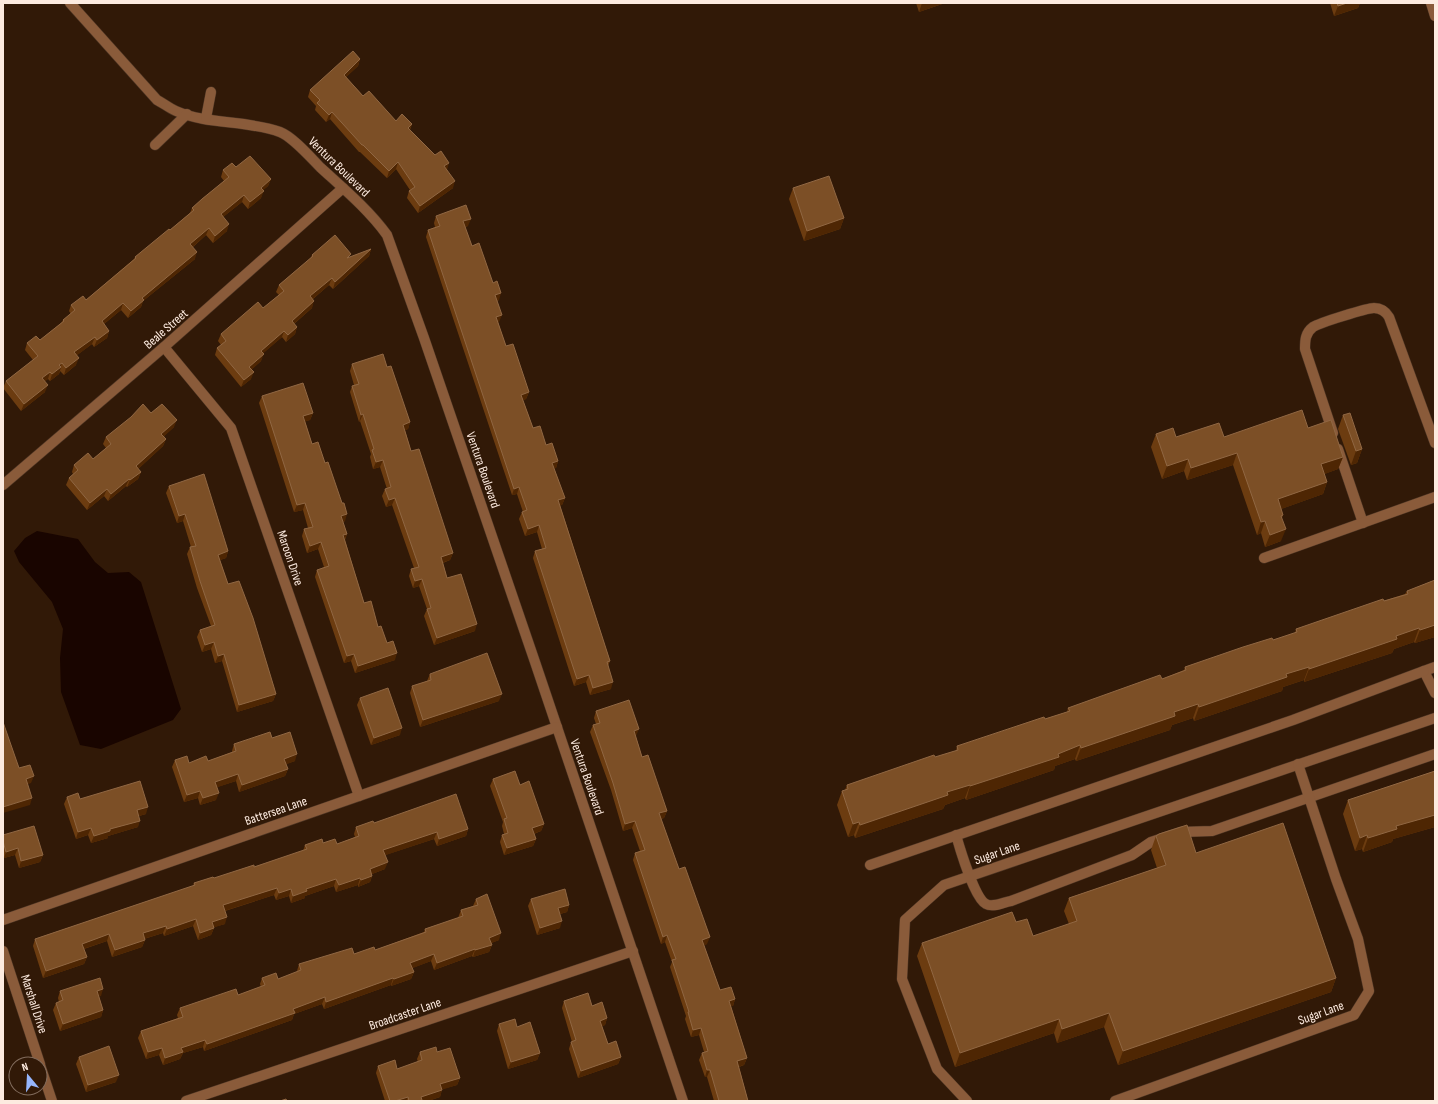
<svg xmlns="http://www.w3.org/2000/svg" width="1438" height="1104" font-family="'Sofia Sans Condensed',sans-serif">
	<rect width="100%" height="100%" fill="#311907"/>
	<!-- water -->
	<path fill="#190500" d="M37 531 78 539 95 562 108 573 129 572 141 582 181 709 173 720 101 749 80 745 61 692 60 658 63 629 52 602 19 562 14 551 25 538Z"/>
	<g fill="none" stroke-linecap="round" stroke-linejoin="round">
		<defs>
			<g id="minor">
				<path d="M70 3 157 100C163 103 169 108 176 111 208 125 247 120 280 132 293 137 311 158 321 168 344 189 369 210 387 235L424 338 535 662 683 1101"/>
				<path d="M1431 3 1435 16"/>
				<path d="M206 118 211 92"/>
				<path d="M155 145 187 114"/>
				<path d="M164 347 231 428 359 796"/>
				<path d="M1333 433 1305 349C1305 341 1305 333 1313 327 1319 323 1367 308 1374 308 1381 308 1386 312 1389 317L1435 443"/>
				<path d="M1338 449 1363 523"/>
				<path d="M3 485 164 347 343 188"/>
				<path d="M1264 558 1435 497"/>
				<path d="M1435 667 1424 671 1435 693"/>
				<path d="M956 835C960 849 975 899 986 904 993 908 1004 902 1011 901L1132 855 1151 842 1181 832 1212 831 1435 754"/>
				<path d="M870 865 1293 720 1424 671"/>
				<path d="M3 920 557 727"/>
				<path d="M3 951 40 1064"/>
				<path d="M40 1065 52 1101"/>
				<path d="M186 1101 633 951"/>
				<path d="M967 1101 937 1069 902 979 905 920 944 885 1435 718"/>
				<path d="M1115 1101 1354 1015 1369 991 1358 939 1336 879 1298 764"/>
			</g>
		</defs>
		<!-- minor casing -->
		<use href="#minor" stroke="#4e3625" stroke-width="11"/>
		<!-- minor -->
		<use href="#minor" stroke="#8a5b3a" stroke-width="10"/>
	</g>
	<!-- wall -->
	<g fill="#6c3c10">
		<path d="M916 3H945L919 12Z"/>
		<path d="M1330 3H1360L1358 8 1334 16Z"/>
		<path d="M360 59 358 66 346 77 363 96 396 121 412 124 410 130 447 170 453 188 418 213 407 198 409 191 410 190 396 169 387 178 360 152H359L330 119 326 122 315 110 316 106 308 97 310 90Z"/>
		<path d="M236 167 271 179 268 186 263 190 261 198 248 209 242 202 223 217 227 231 213 243 206 235 193 247 195 259 143 301 141 307 128 318 121 310 104 324 109 331 107 338 94 347 92 344 77 355 76 365 64 375 60 371 59 374 50 381 48 379 45 381V392L21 411 3 388 6 381 33 360 25 350 27 343 40 340 61 323 63 320 71 314 69 311 71 305 86 300 134 259 135 257 170 230 190 213 192 208 201 201 202 199 224 181 221 177 223 170Z"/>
		<path d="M793 188 844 218 840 229 804 241 789 199Z"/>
		<path d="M436 216 468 226 465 227 472 246 499 300 497 301 499 322H498L506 346 529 392 526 399 523 400 533 428 558 461 556 468H554L565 498 562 505H560L610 661 608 666 611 689 590 695 586 682 574 686 533 558 535 551 542 549 537 532 525 536 519 519 522 512H523L517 494 512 495 426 237 428 230 435 227 434 223Z"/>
		<path d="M371 249 369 256 333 289 329 285 313 299 312 308 294 324 297 327 295 334 286 342 282 337 263 353 261 361 252 369 251 379 241 387 215 355 217 348 221 345 218 341 221 334 263 308 279 295 276 292 279 285 310 259 312 255 350 257Z"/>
		<path d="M352 364 387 367 410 422 408 429 405 430 411 451 453 553 450 560 443 563 447 578 475 631 434 645 424 616 427 609 419 586 413 588 409 576 411 569 414 568 392 505 386 507 382 496 385 489H387L380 467 373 469 370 457 371 454 360 421 359 422 350 392 352 386 354 385 350 371Z"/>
		<path d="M262 396 313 413 310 420 305 421 312 444 325 463 345 521 343 522 347 534 345 540 364 603 378 627 395 660 355 673 351 661 344 663 315 577 317 570 324 567 318 549 307 553 302 536 304 529 308 528 303 510 294 512 259 403Z"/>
		<path d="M151 413 174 427 164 436 166 439 163 446 138 469 141 472 138 479 127 487 126 486 108 501 104 496 87 510 66 485 69 478 73 474 72 472 74 465 93 459 106 448 103 444 106 437Z"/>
		<path d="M1343 415 1362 449 1357 463 1351 465 1338 429Z"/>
		<path d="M1308 428 1343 457 1338 469 1324 474 1327 482 1323 494 1281 509 1283 515 1282 518 1281 541 1265 547 1261 533 1257 535 1233 465 1187 480 1184 471 1162 479 1151 447 1156 434 1176 437H1224Z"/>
		<path d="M169 486 228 551 226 558 220 560 228 584 276 694 273 701 237 712 222 661 215 663 211 649 202 652 197 637 200 630 211 626 197 588 187 554 190 547H191L183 521 177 523 166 493Z"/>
		<path d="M1435 580V637L1415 643 1414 642 1394 649 1392 653 1304 682V680L1283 687 1282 691 1194 721 1193 718 1172 725 1170 730 1076 761 1075 759 1055 766 1054 770 966 800 965 798 945 805 943 809 855 838 854 835 848 837 837 805 842 791 845 790 847 785 956 751 957 746 1067 712 1068 708 1162 679 1184 670 1185 667 1295 633 1296 629 1405 594 1407 591Z"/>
		<path d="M430 674 499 701 420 727 410 693 412 686 427 681Z"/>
		<path d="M360 698 400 735 371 745 357 705Z"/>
		<path d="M596 711 636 736V737L642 757 667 811 664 818 661 819 679 869 707 944 704 945 720 990 735 999 733 1006H731L747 1058 744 1065 739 1067 748 1101H714L707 1077H705L699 1060 702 1053 704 1052 699 1035 691 1037 685 1019 686 1016 670 967 672 962 665 942 661 944 633 860 635 853 640 851 632 828 623 831 611 790 590 732 593 725 596 724 594 718Z"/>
		<path d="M272 738 295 761 286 764 288 769 285 776 239 792 236 781 217 787 216 800 200 805 198 798 184 802 172 767 175 760 189 763 208 761 232 752V751L234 744Z"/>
		<path d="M1435 771V827L1393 839 1392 842 1363 852 1362 849 1355 851 1343 814 1348 800Z"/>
		<path d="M493 779 520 785 544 824 541 831 534 834 536 839 533 846 504 855 500 842 502 835 504 834 502 826 503 822 490 786Z"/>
		<path d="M67 797 80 799 146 814 139 816 138 827 108 836V838L91 843 88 835 76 839 64 804Z"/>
		<path d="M374 823 468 829 466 836 437 846 434 839 385 855V869L372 874V876L370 882 358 887V885L336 892 334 886 305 896V898L291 903 289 896 276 900 274 895 225 911V924L214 927V928L211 935 198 940 193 926 164 936 163 933 144 939 145 940 142 947 112 957 107 941 84 949 87 957 84 964 43 978 33 946 35 939 193 886 194 883 214 878 254 867 303 851 305 845 323 843 337 844 355 837 354 834 356 827Z"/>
		<path d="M3 835 43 855 40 862 19 868 15 855 4 858 3 856Z"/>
		<path d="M1156 836 1196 853 1336 978 1331 992 1118 1065 1104 1027 1057 1043 1054 1033 955 1067 917 956 922 943 1033 936 1069 924 1064 911 1069 898 1157 868 1151 850Z"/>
		<path d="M476 899 499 940 491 943 492 945 489 952 473 957 472 956 434 970 431 961 412 968 414 972 411 979 391 986V985L324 1009 322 1004 294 1014 292 1020 204 1051 203 1047 183 1053 180 1059 163 1065 159 1055 146 1059 138 1038 141 1031 178 1018 177 1015 180 1008 238 995 261 987 260 984 262 978 278 979 297 972V971L299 964 375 950 424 932 425 929 458 918 461 910 473 906Z"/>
		<path d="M531 899 569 905 567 912 560 914V928L537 935 528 906Z"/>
		<path d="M60 991 101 996H99L103 1010 101 1017 60 1031 53 1010 56 1003 59 1002 58 998Z"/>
		<path d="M564 1001 592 1006 607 1018 605 1025 602 1026 608 1044 621 1057 618 1064 578 1078 569 1049 571 1042H572L562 1008Z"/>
		<path d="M499 1024 517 1027 540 1053 537 1060 508 1069 497 1031Z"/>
		<path d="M420 1052H437L460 1078 457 1085 442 1089 440 1097 428 1101H385L376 1073 378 1066 397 1069 418 1062 417 1059Z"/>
		<path d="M79 1057 116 1082 86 1092 76 1064Z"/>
	</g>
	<!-- shaded-wall -->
	<g fill="#4e2603">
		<path d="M922 3H945L919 12Z"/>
		<path d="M1347 3H1360L1358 8 1334 16 1338 6Z"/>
		<path d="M360 59 358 66 341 82 344 75Z"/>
		<path d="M332 112 330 119 326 122 329 115Z"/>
		<path d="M412 124 409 131 408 128Z"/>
		<path d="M398 162 396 169 387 178 389 171Z"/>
		<path d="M449 163 447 170 444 166Z"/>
		<path d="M271 179 268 186 258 195 261 188Z"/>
		<path d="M455 181 453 188 418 213 420 206Z"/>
		<path d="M264 191 261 198 248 209 250 202Z"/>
		<path d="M244 195 242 202 218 221 221 214Z"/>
		<path d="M844 218 840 229 804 241 807 231Z"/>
		<path d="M471 219 468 226 461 228 463 221Z"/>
		<path d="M229 224 227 231 213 243 215 236Z"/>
		<path d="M209 228 206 235 188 251 190 244Z"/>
		<path d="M371 249 369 256 333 289 335 282Z"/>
		<path d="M197 252 195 259 143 301 141 307 128 318 131 311 142 298Z"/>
		<path d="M332 278 329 285 308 303 310 296Z"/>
		<path d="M501 293 499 300 492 302 495 295Z"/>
		<path d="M314 301 312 308 289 328 292 321Z"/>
		<path d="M123 303 121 310 99 328 102 321Z"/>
		<path d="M502 315 499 322 494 324 496 317Z"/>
		<path d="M297 327 295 334 286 342 288 335Z"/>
		<path d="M109 331 107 338 94 347 97 340Z"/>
		<path d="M284 331 282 337 258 358 261 351Z"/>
		<path d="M95 337 92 344 72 359 74 352Z"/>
		<path d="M264 354 261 361 247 374 249 367Z"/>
		<path d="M79 358 76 365 64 375 66 368Z"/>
		<path d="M62 363 59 369 61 367 59 374 50 381 52 374 59 365Z"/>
		<path d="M50 372 48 379 40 385 42 378Z"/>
		<path d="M254 372 251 379 241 387 244 380Z"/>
		<path d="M48 385 45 392 21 411 24 404Z"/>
		<path d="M529 392 526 399 519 402 521 395Z"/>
		<path d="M313 413 310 420 301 423 303 416Z"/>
		<path d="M363 414 360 421 359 422 361 415Z"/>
		<path d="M177 420 174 427 159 441 161 434Z"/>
		<path d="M410 422 408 429 400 432 403 425Z"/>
		<path d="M166 439 163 446 134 473 136 466Z"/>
		<path d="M1362 449 1357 463 1351 465 1356 451Z"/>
		<path d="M1237 453 1233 465 1187 480 1191 468Z"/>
		<path d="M1343 457 1338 469 1317 477 1321 464Z"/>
		<path d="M1188 459 1184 471 1162 479 1167 466Z"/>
		<path d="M383 460 380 467 373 469 376 462Z"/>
		<path d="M558 461 556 468 550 470 552 463Z"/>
		<path d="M141 472 138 479 127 487 130 480Z"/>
		<path d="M129 479 126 486 108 501 111 494Z"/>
		<path d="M1327 482 1323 494 1273 512 1278 499Z"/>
		<path d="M519 487 517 494 512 495 514 489Z"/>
		<path d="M107 489 104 496 87 510 90 503Z"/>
		<path d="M395 498 392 505 386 507 389 500Z"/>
		<path d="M565 498 562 505 556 507 558 500Z"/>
		<path d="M305 503 303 510 294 512 297 505Z"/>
		<path d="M185 514 183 521 177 523 179 516Z"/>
		<path d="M347 514 345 521 339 523 341 516Z"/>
		<path d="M1265 521 1261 533 1257 535 1261 522Z"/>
		<path d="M539 525 537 532 525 536 528 529Z"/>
		<path d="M1286 529 1281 541 1265 547 1270 535Z"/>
		<path d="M347 534 344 541 343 535Z"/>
		<path d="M321 542 318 549 307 553 310 546Z"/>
		<path d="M228 551 226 558 215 562 218 555Z"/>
		<path d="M453 553 450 560 438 564 441 557Z"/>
		<path d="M422 579 419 586 413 588 415 581Z"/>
		<path d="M477 624 475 631 434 645 437 638Z"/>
		<path d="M1435 625V637L1415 643 1420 630Z"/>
		<path d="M1419 628 1414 642 1394 649 1392 653 1304 682 1309 669 1396 636Z"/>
		<path d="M214 642 211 649 202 652 205 645Z"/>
		<path d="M397 653 395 660 355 673 358 666Z"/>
		<path d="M224 654 222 661 215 663 218 656Z"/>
		<path d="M354 654 351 661 344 663 347 656Z"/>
		<path d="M1309 667 1304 680 1283 687 1282 691 1194 721 1199 707 1286 674Z"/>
		<path d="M589 675 586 682 574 686 577 679Z"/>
		<path d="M613 682 611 689 590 695 593 688Z"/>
		<path d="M276 694 273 701 237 712 239 705Z"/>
		<path d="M502 694 499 701 420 727 423 720Z"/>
		<path d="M1198 704 1193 718 1172 725 1170 730 1076 761 1081 748 1174 712Z"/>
		<path d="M402 728 400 735 371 745 374 738Z"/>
		<path d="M639 729 636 736 631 738 634 731Z"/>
		<path d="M1080 745 1075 759 1055 766 1054 770 966 800 970 786Z"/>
		<path d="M297 754 295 761 282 766 284 759Z"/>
		<path d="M288 769 285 776 239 792 242 785Z"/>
		<path d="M238 774 236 781 212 789 215 782Z"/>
		<path d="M34 776 31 783 24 786 26 779Z"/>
		<path d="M970 785 965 798 945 805 943 809 855 838 860 825 947 792Z"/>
		<path d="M200 791 198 798 184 802 187 795Z"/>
		<path d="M219 793 216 800 200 805 203 798Z"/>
		<path d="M32 798 30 805 3 813V807Z"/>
		<path d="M148 807 146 814 135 817 137 810Z"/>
		<path d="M667 811 664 818 657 820 659 813Z"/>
		<path d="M1435 815V827L1393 839 1392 842 1363 852 1368 838 1396 826Z"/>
		<path d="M140 821 138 827 108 836V838L91 843 94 836 110 829Z"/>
		<path d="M635 821 632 828 623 831 625 824Z"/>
		<path d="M859 822 854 835 848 837 853 824Z"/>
		<path d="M544 824 541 831 530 835 532 828Z"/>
		<path d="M91 828 88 835 76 839 78 832Z"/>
		<path d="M468 829 466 836 437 846 439 839Z"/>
		<path d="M437 832 434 839 380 857 383 850Z"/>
		<path d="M1367 835 1362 849 1355 851 1360 838Z"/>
		<path d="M536 839 533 846 504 855 507 848Z"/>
		<path d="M18 848 15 855 4 858 6 852Z"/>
		<path d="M43 855 40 862 19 868 21 861Z"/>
		<path d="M388 862 385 869 367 876 370 869Z"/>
		<path d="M372 876 370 882 358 887 361 880Z"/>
		<path d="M360 878 358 885 336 892 339 885Z"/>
		<path d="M336 879 334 886 305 896V898L291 903 293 896 306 889Z"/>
		<path d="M277 888 274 895 221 912 223 905Z"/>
		<path d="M291 889 289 896 276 900 279 893Z"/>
		<path d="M569 905 567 912 556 915 558 908Z"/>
		<path d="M227 917 225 924 209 929 212 922Z"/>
		<path d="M196 919 193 926 164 936 167 929Z"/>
		<path d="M562 921 560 928 537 935 540 928Z"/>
		<path d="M166 926 163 933 140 940 143 933Z"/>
		<path d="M214 928 211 935 198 940 200 933Z"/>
		<path d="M501 933 499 940 487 945 489 938Z"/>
		<path d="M109 934 107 941 80 950 82 944Z"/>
		<path d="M667 935 665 942 661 944 663 937Z"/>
		<path d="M710 937 707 944 700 947 702 940Z"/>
		<path d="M145 940 142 947 112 957 115 950Z"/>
		<path d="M492 945 489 952 473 957 475 950Z"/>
		<path d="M475 949 472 956 434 970 437 963Z"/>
		<path d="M434 954 431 961 408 970 410 963Z"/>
		<path d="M87 957 84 964 43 978 46 971Z"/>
		<path d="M414 972 411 979 391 986 394 979Z"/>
		<path d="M393 978 391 985 324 1009 326 1002Z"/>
		<path d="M1336 978 1331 992 1118 1065 1123 1051Z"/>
		<path d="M103 989 101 996 94 998 97 991Z"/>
		<path d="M325 997 322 1004 294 1014 292 1020 204 1051 207 1044 293 1009Z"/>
		<path d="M735 999 733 1006 726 1007 729 1001Z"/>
		<path d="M103 1010 101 1017 60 1031 63 1024Z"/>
		<path d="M1109 1013 1104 1027 1057 1043 1062 1029Z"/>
		<path d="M607 1018 605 1025 598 1028 600 1021Z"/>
		<path d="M1059 1019 1054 1033 955 1067 960 1053Z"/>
		<path d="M701 1028 699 1035 691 1037 693 1030Z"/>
		<path d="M205 1040 203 1047 183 1053 180 1059 163 1065 165 1058 181 1048Z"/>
		<path d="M162 1048 159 1055 146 1059 148 1052Z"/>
		<path d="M540 1053 537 1060 508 1069 511 1062Z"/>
		<path d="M621 1057 618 1064 578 1078 581 1071Z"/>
		<path d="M747 1058 744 1065 734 1068 737 1061Z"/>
		<path d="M707 1070H710L707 1077H705Z"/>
		<path d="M119 1075 116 1082 86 1092 88 1085Z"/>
		<path d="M460 1078 457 1085 438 1091 440 1084Z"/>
		<path d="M442 1090 440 1097 428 1101H418L421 1097Z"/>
		<path d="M408 1097 406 1101H395Z"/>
	</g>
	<!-- building -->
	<g fill="#7c4f26" stroke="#906743">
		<path d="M1337 3H1347L1338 6Z"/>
		<path d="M353 51 360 59 344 75 363 96 369 91 396 121 402 114 412 124 408 128 435 155 441 151 449 163 444 166 455 181 420 206 409 191 415 187 398 162 389 171 363 145H362L332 112 329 115 317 103 320 100 310 90Z"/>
		<path d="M250 156 271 179 261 188 264 191 250 202 244 195 221 214 229 224 215 236 209 228 190 244 197 252 142 298 144 300 131 311 123 303 102 321 109 331 97 340 95 337 74 352 79 358 66 368 62 363 59 365 61 367 52 374 50 372 42 378 48 385 24 404 6 381 38 356 27 343 36 336 40 340 64 321 63 320 75 310 71 305 83 296 86 300 136 258 135 257 169 229 170 230 194 210 192 208 202 199 229 177 223 170 232 163 236 167Z"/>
		<path d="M829 176 844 218 807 231 793 188Z"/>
		<path d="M466 205 471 219 463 221 472 246 479 243 493 283 497 281 501 293 495 295 502 315 496 317 506 346 513 344 529 392 521 395 533 428 540 426 546 445 552 443 558 461 552 463 565 498 558 500 610 661 607 662 613 682 593 688 589 675 577 679 535 551 546 548 539 525 528 529 522 512 527 510 519 487 514 489 428 230 440 226 436 216Z"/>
		<path d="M335 235 351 254 347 258 371 249 335 282 332 278 310 296 314 301 292 321 297 327 288 335 284 331 261 351 264 354 249 367 254 372 244 380 217 348 226 341 221 334 258 302 263 308 284 291 279 285 313 256 312 255Z"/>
		<path d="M383 354 387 367 391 366 410 422 403 425 411 451 419 449 453 553 441 557 447 578 461 574 477 624 437 638 427 609 431 608 422 579 415 581 411 569 419 567 395 498 389 500 385 489 391 487 383 460 376 462 372 450 374 449 363 414 361 415 352 386 359 384 352 364Z"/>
		<path d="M303 383 313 413 303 416 312 444 318 442 325 463 328 462 342 503H344L347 514 341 516 347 534 343 535 364 603 371 601 378 627 381 626 387 643 393 641 397 653 358 666 354 654 347 656 317 570 329 566 321 542 310 546 304 529 313 527 305 503 297 505 262 396Z"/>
		<path d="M143 404 151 413 162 404 177 420 161 434 166 439 136 466 141 472 130 480 129 479 111 494 107 489 90 503 69 478 78 470 74 465 88 453 93 459 111 444 106 437 131 417Z"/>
		<path d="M1302 410 1308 428 1331 420 1343 457 1321 464 1327 482 1278 499 1283 515 1281 516 1286 529 1270 535 1265 521 1261 522 1237 453 1191 468 1188 459 1167 466 1156 434 1173 428 1176 437 1219 423 1224 437Z"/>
		<path d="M1350 413 1362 449 1356 451 1343 415Z"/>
		<path d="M204 474 228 551 218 555 228 584 239 581 253 618 276 694 239 705 224 654 218 656 214 642 205 645 200 630 215 625 200 581 190 547 196 546 185 514 179 516 169 486Z"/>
		<path d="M1435 580V625L1420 630 1419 628 1396 636 1397 639 1309 669V667L1286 674 1287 677 1199 707 1198 704 1174 712 1175 716 1081 748 1080 745 1058 754 1059 757 970 786V785L947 792 948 795 860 825 859 822 853 824 842 791 848 789 847 785 934 755 935 757 958 750 957 746 1044 717 1045 719 1070 711 1068 708 1160 675 1162 679 1186 670 1185 667 1243 647 1272 638 1273 640 1297 632 1296 629 1383 599 1384 601 1408 594 1407 591Z"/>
		<path d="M487 653 502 694 423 720 412 686 431 680 430 674Z"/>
		<path d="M388 688 402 728 374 738 360 698Z"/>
		<path d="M629 700 639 729 634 731 642 757 648 755 667 811 659 813 679 869 685 867 710 937 702 940 720 990 731 987 735 999 729 1001 747 1058 737 1061 748 1101H719L710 1070H707L702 1053 708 1051 701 1028 693 1030 688 1012H689L672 960 676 959 667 935 663 937 635 853 645 850 635 821 625 824 613 783 593 725 600 723 596 711Z"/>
		<path d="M3 722 19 768 30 765 34 776 26 779 32 798 3 807Z"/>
		<path d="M270 732 272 738 290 732 297 754 284 759 288 769 242 785 238 774 215 782 219 793 203 798 200 791 187 795 175 760 187 756 189 763 206 756 208 761 236 751 234 744Z"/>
		<path d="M515 771 520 785 529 781 544 824 532 828 536 839 507 848 502 835 508 833 504 819 507 818 493 779Z"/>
		<path d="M1435 771V815L1396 826 1397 829 1368 838 1367 835 1360 838 1348 800Z"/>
		<path d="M140 781 148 807 137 810 140 821 110 829V831L94 836 91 828 78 832 67 797 78 793 80 799Z"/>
		<path d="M456 794 468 829 439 839 437 832 383 850 388 862 370 869 372 876 361 880 360 878 339 885 336 879 306 889 307 891 293 896 291 889 279 893 277 888 223 905 227 917 212 922 214 928 200 933 196 919 167 929 166 926 143 933 145 940 115 950 109 934 82 944 87 957 46 971 35 939 195 885 194 883 213 877 214 878 254 865V867L307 849 305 845 322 839 323 843 335 839 337 844 359 836 356 827 373 821 374 823Z"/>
		<path d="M1283 823 1336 978 1123 1051 1109 1013 1062 1029 1059 1019 960 1053 922 943 1012 912 1016 922 1027 919 1033 936 1077 921 1069 898 1166 865 1156 836 1159 834 1187 825 1196 853Z"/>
		<path d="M34 826 43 855 21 861 18 848 6 852 3 841V835Z"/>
		<path d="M565 889 569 905 558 908 562 921 540 928 531 899Z"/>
		<path d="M487 894 501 933 489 938 492 945 475 950V949L437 963 434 954 410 963 414 972 394 979 393 978 326 1002 325 997 293 1009 295 1013 207 1044 205 1040 181 1048 183 1052 165 1058 162 1048 148 1052 141 1031 183 1017 180 1008 236 989 238 995 265 985 262 978 276 973 278 979 301 970 299 964 352 948 354 954 374 947 375 950 426 932 425 929 463 916 461 910 478 905 476 899Z"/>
		<path d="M100 978 103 989 97 991 103 1010 63 1024 56 1003 63 1000 60 991Z"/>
		<path d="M588 993 592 1006 602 1002 607 1018 600 1021 608 1044 616 1041 621 1057 581 1071 571 1042 576 1040 564 1001Z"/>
		<path d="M515 1019 517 1027 530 1022 540 1053 511 1062 499 1024Z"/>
		<path d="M109 1046 119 1075 88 1085 79 1057Z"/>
		<path d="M436 1047 437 1052 450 1048 460 1078 440 1084 442 1090 421 1097 422 1100 418 1101H409L408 1097 395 1101H390L378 1066 395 1060 397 1069 422 1060 420 1052Z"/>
		<path d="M286 1099 287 1101H280Z"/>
	</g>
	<g text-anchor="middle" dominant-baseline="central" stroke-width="3" stroke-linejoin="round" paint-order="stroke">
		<!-- street labels -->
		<g font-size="13" fill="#fdebe0" stroke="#311907">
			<text transform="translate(339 167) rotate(44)">Ventura Boulevard</text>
			<text transform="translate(166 329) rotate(-41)">Beale Street</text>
			<text transform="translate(483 470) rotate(71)">Ventura Boulevard</text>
			<text transform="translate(290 558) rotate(71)">Maroon Drive</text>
			<text transform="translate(587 777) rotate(71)">Ventura Boulevard</text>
			<text transform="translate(276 811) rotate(-19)">Battersea Lane</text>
			<text transform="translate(997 853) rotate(-19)">Sugar Lane</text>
			<text transform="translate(34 1004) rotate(72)">Marshall Drive</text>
			<text transform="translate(1321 1013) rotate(-20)">Sugar Lane</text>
			<text transform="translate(405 1014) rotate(-19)">Broadcaster Lane</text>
		</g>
	</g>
	<!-- border -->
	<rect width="1438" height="1104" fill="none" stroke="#fdebe0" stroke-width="8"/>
	<!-- north arrow -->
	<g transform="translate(28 1076) rotate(342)"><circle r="19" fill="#311907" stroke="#836d5e"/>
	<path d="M0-3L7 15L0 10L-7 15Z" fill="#96b6fd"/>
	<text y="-6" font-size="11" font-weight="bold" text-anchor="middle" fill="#fdebe0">N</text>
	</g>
</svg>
